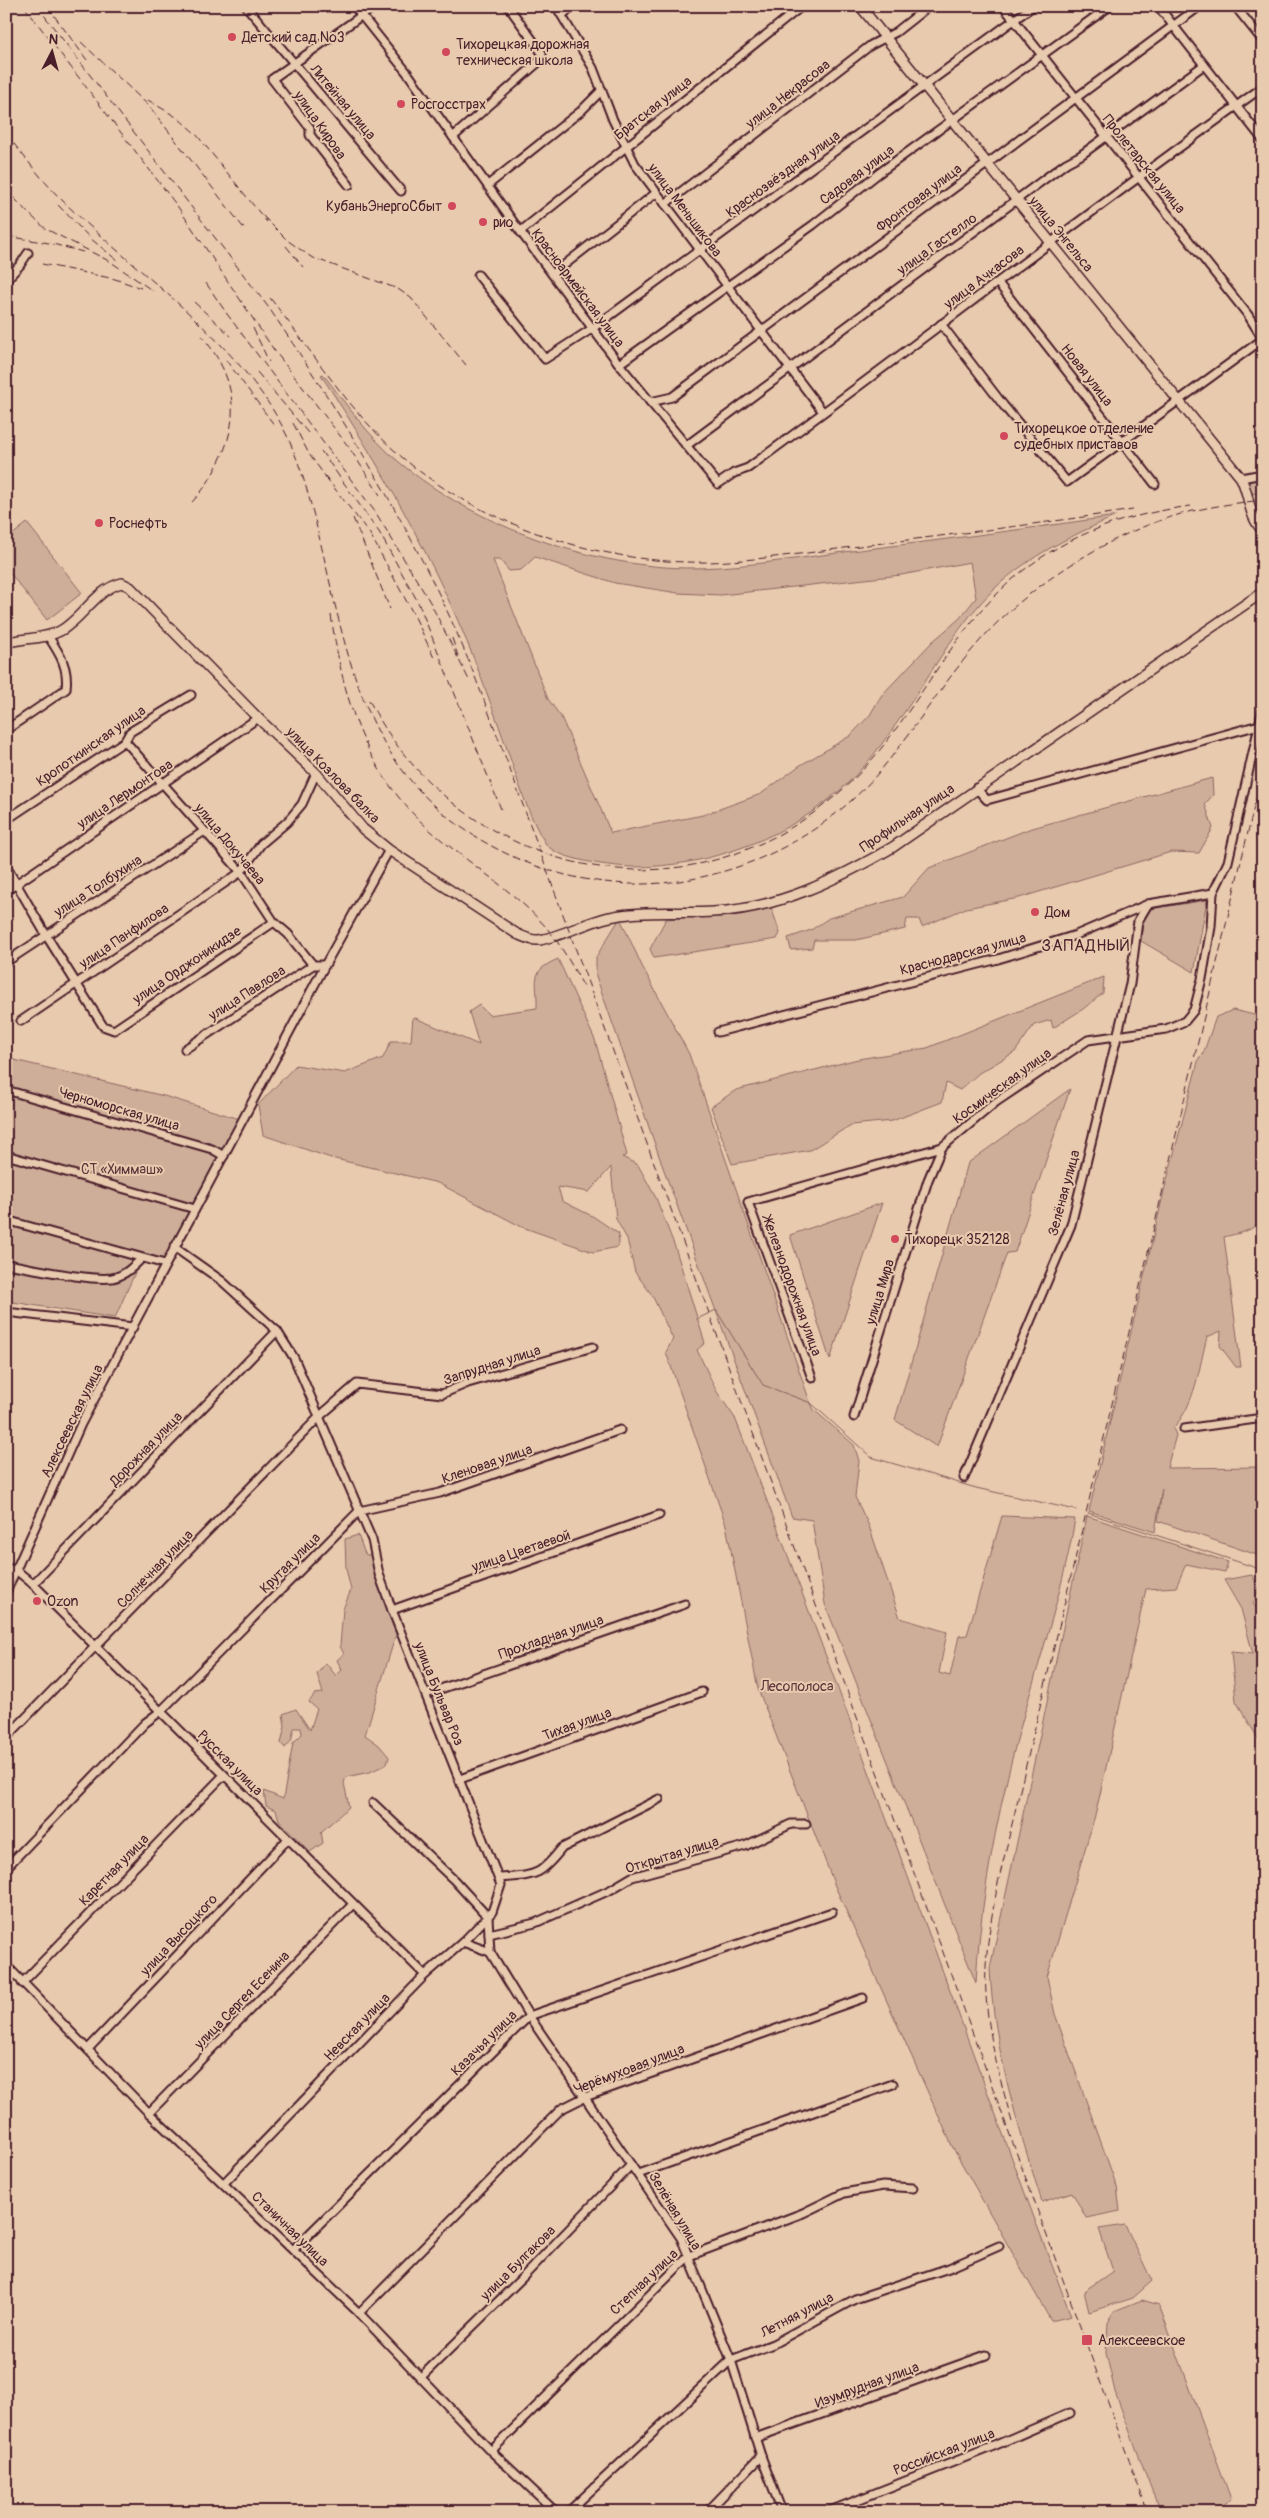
<svg xmlns="http://www.w3.org/2000/svg" width="1269" height="2518" font-family="Pangolin,sans-serif">
	<rect width="100%" height="100%" fill="#e8caae"/>
	<filter id="ink" filterUnits="userSpaceOnUse"><feTurbulence type="fractalNoise" baseFrequency=".02" numOctaves="2"/><feDisplacementMap in="SourceGraphic" scale="10" xChannelSelector="R" yChannelSelector="G"/><feConvolveMatrix kernelMatrix="1 2 1 2 8 2 1 2 1" color-interpolation-filters="sRGB"/></filter>
	<g filter="url(#ink)">
		<!-- green -->
		<g fill="#cfae99" stroke="#8c6662" fill-rule="evenodd">
			<path d="M323 374C346 404 369 437 399 462 475 526 595 569 695 568 752 567 810 556 867 549 950 539 1033 528 1116 516 1071 536 1030 555 994 589 960 622 936 665 910 704 892 730 872 760 849 782 793 836 711 867 634 867 615 867 557 860 546 844 529 819 516 775 506 746 496 717 485 688 474 659 434 559 380 465 321 375ZM535 557 615 583 678 593 721 595 901 575 970 562 976 598 959 619 932 642 881 696 870 715 850 736 799 766 761 794 703 815 611 833 561 717 548 699 493 560H500L509 571 521 570Z"/>
			<path d="M1263 478V492L1251 494 1248 484 1250 481Z"/>
			<path d="M27 523 82 593 47 620 6 568V540Z"/>
			<path d="M1212 778 1213 795 1205 804 1213 828 1199 853 1171 852 1019 898 966 908 922 927 919 919H907L905 929 856 940H814L812 948 791 950 788 938 811 930 829 918 903 897 929 868 1029 829Z"/>
			<path d="M1207 900 1194 972 1141 941 1143 923 1151 909Z"/>
			<path d="M771 907 780 933 777 939 654 958 650 949 666 919 727 914Z"/>
			<path d="M620 918 642 966 689 1054 809 1399 814 1410 854 1445 859 1461 855 1497 869 1526 900 1618 947 1632 939 1673 950 1676 959 1636 967 1635 1002 1516 1075 1519C1060 1609 1026 1695 1006 1784 991 1849 979 1917 976 1983L825 1604 812 1520 792 1517 664 1170 596 976V957Z"/>
			<path d="M558 959 595 1040 627 1155 622 1157 638 1165 656 1198 675 1247 705 1343 697 1350 717 1392 735 1418C851 1716 958 2017 1071 2316L1051 2321 953 2148 835 1886 758 1689 726 1525 666 1352 673 1339 652 1295 635 1272 627 1239 616 1219 611 1167 589 1192 558 1187 562 1201 594 1217 619 1234 618 1247 593 1252 522 1227 438 1183 331 1158 263 1135 258 1105 296 1065 345 1073 383 1058 391 1041H411L413 1017 479 1045 469 1012 479 1005 489 1015 537 1008C538 980 528 972 558 959Z"/>
			<path d="M1104 977 1103 993 1083 1009 1053 1028 1051 1020 1034 1025 1015 1052 979 1073 960 1090 946 1083 942 1102 892 1121 851 1125 810 1150 732 1164 711 1107 736 1090 858 1059 927 1048Z"/>
			<path d="M1233 1010 1263 1017V1101L1259 1171H1263V1204L1260 1205C1265 1231 1242 1232 1224 1237L1241 1367H1236L1220 1346 1221 1331 1207 1337C1199 1367 1195 1406 1173 1428L1176 1435 1167 1468 1263 1467V1557L1158 1521 1162 1488 1155 1532 1089 1511 1164 1191 1199 1058 1203 1054 1216 1017Z"/>
			<path d="M6 1058 164 1096 243 1120 165 1264 141 1259 115 1318 6 1301Z"/>
			<path d="M1070 1089 1015 1252 1007 1253 937 1447 895 1420 968 1163Z"/>
			<path d="M882 1203 830 1360 790 1235Z"/>
			<path d="M1087 1516 1228 1562 1225 1572 1186 1564 1176 1587 1146 1589 1096 1812 1047 1977 1055 2014 1117 2187 1120 2211 1086 2218 1072 2192 1042 2202C1018 2126 993 2048 990 1968Z"/>
			<path d="M358 1535 365 1554 371 1556 378 1586 396 1634 365 1735 379 1745 389 1757 387 1764 370 1772 346 1777 344 1783 349 1807 321 1832 323 1843 310 1852 279 1820 276 1810 266 1806 264 1791 283 1799 293 1743 302 1734 301 1728H294L291 1741 285 1748 281 1743 285 1726 283 1714 296 1709 310 1730 317 1709 309 1702 315 1694 323 1693 317 1674 326 1663 336 1676 342 1670 337 1660 344 1654 340 1646 343 1609 351 1590 346 1569 345 1539Z"/>
			<path d="M1252 1575 1259 1589 1253 1604 1263 1615V1747L1236 1701 1231 1652 1253 1654 1241 1609 1224 1580Z"/>
			<path d="M1125 2225 1152 2281 1133 2298 1089 2312 1084 2291 1113 2271 1099 2229Z"/>
			<path d="M1142 2300 1159 2305 1231 2499 1211 2512H1160L1115 2392 1106 2353 1108 2323 1114 2311Z"/>
		</g>
		<g fill="none" stroke-linecap="round" stroke-linejoin="round">
			<!-- stream -->
			<g stroke="#845d5a" stroke-width="1">
				<path d="M697 1319 716 1310 763 1385 811 1403 871 1457 976 1488 1076 1510"/>
				<path d="M1088 1513 1263 1570"/>
			</g>
			<defs>
				<g id="minor">
					<path d="M246 6 401 191"/>
					<path d="M354 6 409 75 514 223 619 364 718 484 734 473 748 468C920 342 1089 211 1263 87"/>
					<path d="M556 6 593 68 613 120 635 164 823 412"/>
					<path d="M1158 6 1263 140"/>
					<path d="M1235 6 1263 41"/>
					<path d="M562 15 573 6"/>
					<path d="M453 137 542 59V53L508 6"/>
					<path d="M349 185 310 135V128L272 79 375 6"/>
					<path d="M488 185 581 111 602 90"/>
					<path d="M665 204 871 45 896 32 929 6"/>
					<path d="M521 231 802 6"/>
					<path d="M554 273 656 193"/>
					<path d="M478 275 545 359 593 328 1033 6"/>
					<path d="M6 280 20 265 28 253"/>
					<path d="M998 283 1155 484"/>
					<path d="M941 324 1004 406 1067 482 1263 339 1248 315 1003 6"/>
					<path d="M619 364 813 225 879 173 1110 6"/>
					<path d="M650 402 672 397 1200 6"/>
					<path d="M686 446 1066 163 1081 155 1204 65"/>
					<path d="M1241 478 1263 474"/>
					<path d="M6 730 66 689C69 668 60 654 48 636"/>
					<path d="M125 741 241 872 274 922 288 934 313 965"/>
					<path d="M976 788 987 800 1259 725"/>
					<path d="M6 820 125 741 130 732 191 695"/>
					<path d="M6 866 46 935 103 1026 114 1030 274 922"/>
					<path d="M6 891 258 718"/>
					<path d="M6 962 203 832"/>
					<path d="M21 1021 241 872 261 844 287 822 302 804 316 773"/>
					<path d="M718 1032 998 959 1076 935 1148 904 1213 893"/>
					<path d="M185 1049 313 965H325"/>
					<path d="M6 1090 212 1149 224 1156"/>
					<path d="M6 1155 195 1209"/>
					<path d="M6 1220 165 1264"/>
					<path d="M174 1247 222 1281 277 1331 294 1358 372 1540 379 1574 392 1610 501 1885 492 1912 463 1942 425 1975 224 2183"/>
					<path d="M6 1264C32 1268 89 1281 112 1278 124 1276 133 1267 141 1259"/>
					<path d="M6 1312 133 1327"/>
					<path d="M812 1378 748 1202 942 1147 996 1102 1088 1040 1166 1029 1185 1021 1194 1010 1202 979 1211 927 1213 893 1228 862 1263 708"/>
					<path d="M854 1417 928 1180 942 1147"/>
					<path d="M1184 1429 1263 1418"/>
					<path d="M964 1478 1071 1225 1130 984 1138 921 1148 904"/>
					<path d="M359 1511 440 1493 620 1430"/>
					<path d="M6 1568 16 1570 33 1584 425 1975"/>
					<path d="M33 1584 277 1331"/>
					<path d="M6 1592 81 1424 325 965 389 850"/>
					<path d="M392 1610 659 1515"/>
					<path d="M426 1694 685 1604"/>
					<path d="M6 1738 320 1416 357 1384 442 1394 468 1383 593 1347"/>
					<path d="M460 1779 702 1692"/>
					<path d="M373 1803 454 1880 488 1917 490 1952"/>
					<path d="M6 1868 145 1723 161 1711 359 1511"/>
					<path d="M501 1878C536 1875 539 1877 562 1848L659 1799"/>
					<path d="M489 1934 535 1923 610 1890 632 1877 745 1846 791 1824H806"/>
					<path d="M463 1942 490 1952 529 2016 681 2238 731 2360 761 2456 782 2512"/>
					<path d="M6 1965 149 2113 359 2313 491 2451 556 2512"/>
					<path d="M22 1983 224 1775"/>
					<path d="M88 2049 288 1839"/>
					<path d="M149 2113 353 1904"/>
					<path d="M638 2174 893 2084"/>
					<path d="M293 2250 529 2016 832 1912"/>
					<path d="M359 2313 561 2109 585 2097 863 1998"/>
					<path d="M421 2377 523 2277 631 2165"/>
					<path d="M755 2438 986 2355"/>
					<path d="M491 2451 689 2256 803 2213 844 2193 883 2186 913 2188"/>
					<path d="M568 2512 731 2360 773 2344 855 2299 949 2268 999 2246"/>
					<path d="M707 2512 761 2456"/>
					<path d="M827 2512 989 2448 1070 2413"/>
				</g>
				<g id="major">
					<path d="M860 6 1241 478C1250 496 1248 516 1263 531"/>
					<path d="M6 643C24 637 43 640 60 631 82 619 96 589 122 583L130 587 258 718 316 773 363 829 389 850 517 934C524 937 531 941 539 940 564 936 589 920 615 916 646 910 681 914 713 912 778 909 838 879 893 847L1263 592"/>
				</g>
			</defs>
			<!-- minor casing -->
			<use href="#minor" stroke="#4a1f2b" stroke-width="11"/>
			<!-- major casing -->
			<use href="#major" stroke="#4a1f2b" stroke-width="12"/>
			<!-- minor -->
			<use href="#minor" stroke="#e8caae" stroke-width="7"/>
			<!-- major -->
			<use href="#major" stroke="#e8caae" stroke-width="9"/>
			<!-- rail -->
			<g stroke="#4a1f2b" stroke-width="1" stroke-dasharray="8 4" stroke-linecap="butt">
				<path d="M24 6 178 207 274 350 348 446 380 495"/>
				<path d="M37 6 269 308C330 398 388 490 436 588 463 642 484 700 505 756L1148 2512"/>
				<path d="M47 6 87 60"/>
				<path d="M81 42 149 106 246 231"/>
				<path d="M148 100 178 118 196 134 267 222"/>
				<path d="M6 134C25 157 43 182 65 203 133 269 219 327 271 407 294 442 306 484 316 524 347 648 358 763 476 837 523 866 575 882 630 884 720 886 812 846 873 779 911 736 940 686 978 643 1021 593 1094 544 1156 522 1191 509 1226 504 1263 500"/>
				<path d="M6 189 27 212 46 229 111 262 153 291"/>
				<path d="M58 205 90 238 118 261"/>
				<path d="M263 216 287 240 311 257 398 289 411 298 466 365"/>
				<path d="M6 236 49 243 83 252"/>
				<path d="M286 246 303 267"/>
				<path d="M42 264 115 279 141 288"/>
				<path d="M206 283 227 314 376 513 430 602 469 680"/>
				<path d="M270 298C313 352 350 413 403 458 483 526 605 565 709 562 767 560 826 550 883 543 966 533 1050 522 1133 510"/>
				<path d="M194 302 231 336"/>
				<path d="M253 328 269 362"/>
				<path d="M226 360 275 426"/>
				<path d="M257 372 308 433"/>
				<path d="M293 423 309 454 328 480"/>
				<path d="M321 451 379 532 418 602 501 809"/>
				<path d="M325 476 370 534 415 617 435 660"/>
				<path d="M192 502C204 490 211 478 218 464 242 417 235 376 202 336"/>
				<path d="M353 518 390 609"/>
				<path d="M331 615C343 699 365 773 431 831 468 863 512 889 545 926 561 944 572 966 584 987"/>
				<path d="M452 638 459 659"/>
				<path d="M369 700C405 771 467 826 543 853 670 898 802 850 883 746 923 695 954 635 1001 590 1053 539 1120 515 1191 506"/>
				<path d="M1012 2122C998 2072 983 2019 986 1967 987 1938 993 1911 998 1883L1263 769"/>
			</g>
		</g>
	</g>
	<!-- markers -->
	<g fill="#d1495b" stroke="#e8caae" stroke-width="2">
		<circle cx="232" cy="37" r="5"/>
		<circle cx="446" cy="52" r="5"/>
		<circle cx="401" cy="104" r="5"/>
		<circle cx="452" cy="206" r="5"/>
		<circle cx="483" cy="222" r="5"/>
		<circle cx="1004" cy="436" r="5"/>
		<circle cx="99" cy="523" r="5"/>
		<circle cx="1035" cy="912" r="5"/>
		<circle cx="895" cy="1239" r="5"/>
		<circle cx="37" cy="1601" r="5"/>
		<rect x="1081" y="2334" width="12" height="12" rx="2.5"/>
	</g>
	<g text-anchor="middle" dominant-baseline="central" stroke-width="4" stroke-linejoin="round" paint-order="stroke">
		<!-- poi labels -->
		<g font-size="14" fill="#4a1f2b" stroke="#e8caae" text-anchor="start">
			<text x="242" y="37">Детский сад №3</text>
			<text x="456" y="44">Тихорецкая дорожная<tspan x="456" dy="16">техническая школа</tspan></text>
			<text x="411" y="104">Росгосстрах</text>
			<text x="442" y="206" text-anchor="end">КубаньЭнергоСбыт</text>
			<text x="493" y="222">рио</text>
			<text x="1014" y="428">Тихорецкое отделение<tspan x="1014" dy="16">судебных приставов</tspan></text>
			<text x="109" y="523">Роснефть</text>
			<text x="1045" y="912">Дом</text>
			<text x="905" y="1239">Тихорецк 352128</text>
			<text x="47" y="1601">Ozon</text>
			<text x="1098" y="2340">Алексеевское</text>
		</g>
		<!-- street labels -->
		<g font-size="14" fill="#4a1f2b" stroke="#e8caae">
			<text transform="translate(788 94) rotate(-38)">улица Некрасова</text>
			<text transform="translate(343 102) rotate(50)">Литейная улица</text>
			<text transform="translate(653 108) rotate(-38)">Братская улица</text>
			<text transform="translate(320 125) rotate(55)">улица Кирова</text>
			<text transform="translate(1144 164) rotate(51)">Пролетарская улица</text>
			<text transform="translate(783 174) rotate(-36)">Краснозвёздная улица</text>
			<text transform="translate(857 175) rotate(-37)">Садовая улица</text>
			<text transform="translate(919 198) rotate(-37)">Фронтовая улица</text>
			<text transform="translate(685 210) rotate(53)">улица Меньшикова</text>
			<text transform="translate(1061 234) rotate(51)">улица Энгельса</text>
			<text transform="translate(937 244) rotate(-36)">улица Гастелло</text>
			<text transform="translate(984 277) rotate(-37)">улица Ачкасова</text>
			<text transform="translate(578 288) rotate(53)">Красноармейская улица</text>
			<text transform="translate(1087 375) rotate(52)">Новая улица</text>
			<text transform="translate(91 746) rotate(-35)">Кропоткинская улица</text>
			<text transform="translate(333 775) rotate(46)">улица Козлова балка</text>
			<text transform="translate(125 794) rotate(-34)">улица Лермонтова</text>
			<text transform="translate(907 818) rotate(-34)">Профильная улица</text>
			<text transform="translate(230 844) rotate(50)">улица Докучаева</text>
			<text transform="translate(98 886) rotate(-33)">улица Толбухина</text>
			<text transform="translate(124 936) rotate(-34)">улица Панфилова</text>
			<text transform="translate(963 954) rotate(-15)">Краснодарская улица</text>
			<text transform="translate(187 965) rotate(-34)">улица Орджоникидзе</text>
			<text transform="translate(247 993) rotate(-33)">улица Павлова</text>
			<text transform="translate(1002 1086) rotate(-36)">Космическая улица</text>
			<text transform="translate(119 1109) rotate(16)">Черноморская улица</text>
			<text transform="translate(1064 1193) rotate(-75)">Зелёная улица</text>
			<text transform="translate(792 1286) rotate(70)">Железнодорожная улица</text>
			<text transform="translate(880 1292) rotate(-73)">улица Мира</text>
			<text transform="translate(492 1365) rotate(-18)">Запрудная улица</text>
			<text transform="translate(72 1421) rotate(-64)">Алексеевская улица</text>
			<text transform="translate(146 1449) rotate(-46)">Дорожная улица</text>
			<text transform="translate(487 1464) rotate(-19)">Кленовая улица</text>
			<text transform="translate(521 1551) rotate(-19)">улица Цветаевой</text>
			<text transform="translate(290 1563) rotate(-45)">Крутая улица</text>
			<text transform="translate(155 1569) rotate(-46)">Солнечная улица</text>
			<text transform="translate(551 1637) rotate(-19)">Прохладная улица</text>
			<text transform="translate(439 1694) rotate(68)">улица Бульвар Роз</text>
			<text transform="translate(577 1724) rotate(-20)">Тихая улица</text>
			<text transform="translate(230 1763) rotate(45)">Русская улица</text>
			<text transform="translate(672 1855) rotate(-17)">Открытая улица</text>
			<text transform="translate(114 1870) rotate(-46)">Каретная улица</text>
			<text transform="translate(179 1935) rotate(-47)">улица Высоцкого</text>
			<text transform="translate(242 2000) rotate(-46)">улица Сергея Есенина</text>
			<text transform="translate(357 2027) rotate(-46)">Невская улица</text>
			<text transform="translate(484 2043) rotate(-45)">Казачья улица</text>
			<text transform="translate(629 2069) rotate(-21)">Черёмуховая улица</text>
			<text transform="translate(675 2211) rotate(59)">Зелёная улица</text>
			<text transform="translate(290 2229) rotate(44)">Станичная улица</text>
			<text transform="translate(518 2263) rotate(-45)">улица Булгакова</text>
			<text transform="translate(644 2282) rotate(-44)">Степная улица</text>
			<text transform="translate(797 2315) rotate(-28)">Летняя улица</text>
			<text transform="translate(867 2385) rotate(-20)">Изумрудная улица</text>
			<text transform="translate(944 2452) rotate(-21)">Российская улица</text>
		</g>
		<!-- park labels -->
		<g font-size="14" fill="#5e343c" stroke="#e8caae">
			<text x="122" y="1169">СТ «Химмаш»</text>
			<text x="797" y="1686">Лесополоса</text>
		</g>
		<!-- quarter labels -->
		<g font-size="16" letter-spacing="1" fill="#4a1f2b" stroke="#e8caae">
			<text x="1086" y="946">ЗАПАДНЫЙ</text>
		</g>
	</g>
	<!-- margin -->
	<rect width="1269" height="2518" fill="none" stroke="#e8caae" stroke-width="25"/>
	<rect x="12" y="12" width="1244" height="2493" fill="none" stroke="#4a1f2b" stroke-width="2" filter="url(#ink)"/>
	<!-- north arrow -->
	<g transform="translate(52 52) rotate(6)" stroke="#e8caae" stroke-width="4" paint-order="stroke">
	<path d="M0-4L9 19L0 12L-9 19Z" fill="#4a1f2b"/>
	<text y="-8" font-size="14" font-weight="bold" text-anchor="middle" fill="#4a1f2b">N</text>
	</g>
</svg>
